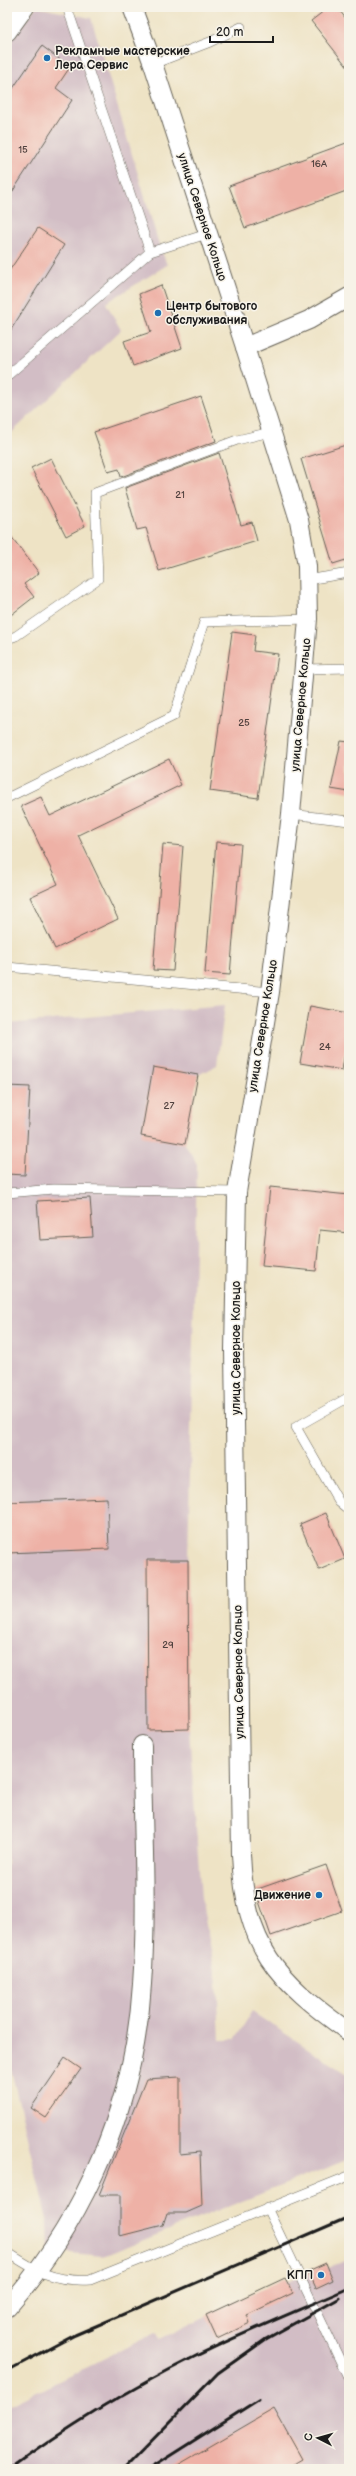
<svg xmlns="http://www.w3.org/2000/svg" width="356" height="2476" font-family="'Balsamiq Sans',sans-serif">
	<rect width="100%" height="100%" fill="#f7f3e8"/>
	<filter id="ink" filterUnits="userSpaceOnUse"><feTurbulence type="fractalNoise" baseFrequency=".025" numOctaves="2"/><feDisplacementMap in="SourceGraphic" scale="8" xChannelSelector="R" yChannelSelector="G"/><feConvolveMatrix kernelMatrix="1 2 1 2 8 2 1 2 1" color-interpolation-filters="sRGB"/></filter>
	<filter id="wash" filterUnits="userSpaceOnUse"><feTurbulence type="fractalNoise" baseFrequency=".012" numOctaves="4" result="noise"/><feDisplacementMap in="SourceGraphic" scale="16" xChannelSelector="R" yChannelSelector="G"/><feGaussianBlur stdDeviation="0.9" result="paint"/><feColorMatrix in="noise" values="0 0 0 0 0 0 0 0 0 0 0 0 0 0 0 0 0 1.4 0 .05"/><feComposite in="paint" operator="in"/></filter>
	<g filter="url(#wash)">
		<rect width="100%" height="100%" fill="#eee3c5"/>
		<!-- industrial -->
		<g fill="#d2bdc5">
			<path d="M36 7 91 18 158 241 167 265 106 303 121 330 7 437V46Z"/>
			<path d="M225 1005 217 1065 198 1075 185 1144 197 1164 188 1560 189 1729 201 1898 217 1981 220 2039H235L252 2012 349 2075V2159L103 2256 49 2251 48 2224 7 2053V1024Z"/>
			<path d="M349 2259V2469H7V2407L155 2333 159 2339 285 2278 288 2282 326 2263 328 2268Z"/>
		</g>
		<g id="blocks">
			<!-- building -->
			<g fill="#eeb1a6">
				<path d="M329 7H337L349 23V69L311 21Z"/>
				<path d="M42 46 70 67 56 88 72 100 7 200V97Z"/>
				<path d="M349 142V190L245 228 229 186Z"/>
				<path d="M38 228 64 245 7 336V274Z"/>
				<path d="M161 285 182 348 133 366 124 341 151 332 139 294Z"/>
				<path d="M201 396 216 441 121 477 119 469 108 472 94 432Z"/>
				<path d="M349 444V559L333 564 301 459Z"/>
				<path d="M219 453 241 525 252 522 257 541 159 571 146 528 137 530 125 488Z"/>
				<path d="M51 458 85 526 66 536 31 468Z"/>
				<path d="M7 531 39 573 24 584 34 597 7 618Z"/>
				<path d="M232 632 255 635 253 651 278 654 258 798 210 791Z"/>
				<path d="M341 741 349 742V792L331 789Z"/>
				<path d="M169 759 181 785 78 835 118 919 55 949 30 897 58 884 21 806 41 797 50 816Z"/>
				<path d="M216 842 241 844 230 975 205 973Z"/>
				<path d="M163 844 183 846 173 971 153 970Z"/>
				<path d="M310 1006 349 1013V1030L342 1070 300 1063Z"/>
				<path d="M153 1067 198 1075 185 1144 141 1136Z"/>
				<path d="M7 1086 30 1087 25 1175 7 1174Z"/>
				<path d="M270 1187 349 1195V1233L320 1230 316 1271 262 1266Z"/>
				<path d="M90 1198 93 1237 40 1240 37 1201Z"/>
				<path d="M107 1498 109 1549 7 1553V1502Z"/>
				<path d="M326 1513 345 1559 319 1570 300 1524Z"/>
				<path d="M147 1560H188L189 1729 148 1730Z"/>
				<path d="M326 1865 342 1911 271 1936 255 1890Z"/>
				<path d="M65 2058 81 2069 46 2118 31 2108Z"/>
				<path d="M180 2077V2154L200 2152 202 2206 186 2213H167L163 2225 120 2236V2195H99L146 2079Z"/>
				<path d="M326 2263 333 2280 316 2288 308 2271Z"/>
				<path d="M285 2278 293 2293 247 2315 250 2323 217 2339 206 2315Z"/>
				<path d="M274 2409 302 2459 285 2469H171Z"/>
			</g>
		</g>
	</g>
	<g filter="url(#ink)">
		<use href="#blocks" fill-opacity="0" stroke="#666257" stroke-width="1"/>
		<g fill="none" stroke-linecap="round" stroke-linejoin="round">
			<defs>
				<g id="lane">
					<path d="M153 64 210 42 241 27"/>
					<path d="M150 252 207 234"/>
					<path d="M7 376 150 252 67 7"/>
					<path d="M307 580 349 573"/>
					<path d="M7 639 16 636 98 579 95 493 237 440 271 432"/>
					<path d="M304 669 349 668"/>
					<path d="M7 798 174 716 204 622 308 619"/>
					<path d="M291 814 349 821"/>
					<path d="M7 967 270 992"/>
					<path d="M7 1193 54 1189 237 1192"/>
					<path d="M349 1397 296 1427 339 1502 349 1510"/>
					<path d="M267 2208 349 2379"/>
					<path d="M7 2252C36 2271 53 2282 90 2280L349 2176"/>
				</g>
				<g id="street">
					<path d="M132 7 153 64 245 347 299 520 307 566 308 619 291 814 270 992 237 1192 234 1350 241 1854C245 1947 276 1980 349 2032"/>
					<path d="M7 32 25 7"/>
					<path d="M245 347 309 320 349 297"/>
					<path d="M7 2308C86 2218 135 2104 142 1984 148 1905 142 1824 142 1745"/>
				</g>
			</defs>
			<!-- lane casing -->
			<use href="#lane" stroke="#666257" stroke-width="10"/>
			<!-- street casing -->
			<use href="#street" stroke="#666257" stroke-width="20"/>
			<!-- lane -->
			<use href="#lane" stroke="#fff" stroke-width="9"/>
			<!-- street -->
			<use href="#street" stroke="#fff" stroke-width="18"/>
			<!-- rail -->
			<g stroke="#1c1c1c" stroke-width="3">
				<path d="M7 2371 75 2335 349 2217"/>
				<path d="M10 2469C67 2427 130 2389 194 2357 244 2332 297 2311 349 2288"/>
				<path d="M124 2469 218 2373 266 2339 340 2298"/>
				<path d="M149 2469 258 2400"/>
			</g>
		</g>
	</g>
	<!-- markers -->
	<g fill="#1f6fb2" stroke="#f7f3e8" stroke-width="1.5">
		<circle cx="47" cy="58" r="4"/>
		<circle cx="158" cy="313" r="4"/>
		<circle cx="319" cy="1895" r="4"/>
		<circle cx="321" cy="2275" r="4"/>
	</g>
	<g text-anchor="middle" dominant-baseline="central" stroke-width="3" stroke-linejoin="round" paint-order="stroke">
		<!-- number labels -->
		<g font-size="10" fill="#50413e">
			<text x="23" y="150">15</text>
			<text x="319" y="164">16А</text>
			<text x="180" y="495">21</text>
			<text x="244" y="723">25</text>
			<text x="325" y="1047">24</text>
			<text x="169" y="1106">27</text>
			<text x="168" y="1645">29</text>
		</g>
		<!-- poi labels -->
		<g font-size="12" font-weight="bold" fill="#1c1c1c" stroke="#f7f3e8" text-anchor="start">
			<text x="55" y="51">Рекламные мастерские<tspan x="55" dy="14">Лера Сервис</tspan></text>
			<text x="166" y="306">Центр бытового<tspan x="166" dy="14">обслуживания</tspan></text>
			<text x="311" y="1895" text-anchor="end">Движение</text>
			<text x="313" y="2275" text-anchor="end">КПП</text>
		</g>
		<!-- street labels -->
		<g font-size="12" fill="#1c1c1c" stroke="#f7f3e8">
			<text transform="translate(202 217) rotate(72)">улица Северное Кольцо</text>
			<text transform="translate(301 705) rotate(-85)">улица Северное Кольцо</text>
			<text transform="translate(263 1026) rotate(-81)">улица Северное Кольцо</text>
			<text transform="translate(236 1348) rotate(-90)">улица Северное Кольцо</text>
			<text transform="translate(239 1672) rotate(-91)">улица Северное Кольцо</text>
		</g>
	</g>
	<!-- margin -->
	<rect width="356" height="2476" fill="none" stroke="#f7f3e8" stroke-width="24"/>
	<!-- north arrow -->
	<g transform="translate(318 2438) rotate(276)" stroke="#f7f3e8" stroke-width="3" paint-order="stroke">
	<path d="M0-3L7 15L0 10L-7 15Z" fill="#1c1c1c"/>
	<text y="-6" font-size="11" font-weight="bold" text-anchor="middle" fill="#1c1c1c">С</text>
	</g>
	<!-- scale -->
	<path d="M210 36v6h63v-6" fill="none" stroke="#1c1c1c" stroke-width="2"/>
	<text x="216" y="36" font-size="12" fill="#1c1c1c" stroke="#f7f3e8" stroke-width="3" paint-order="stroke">20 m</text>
</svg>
